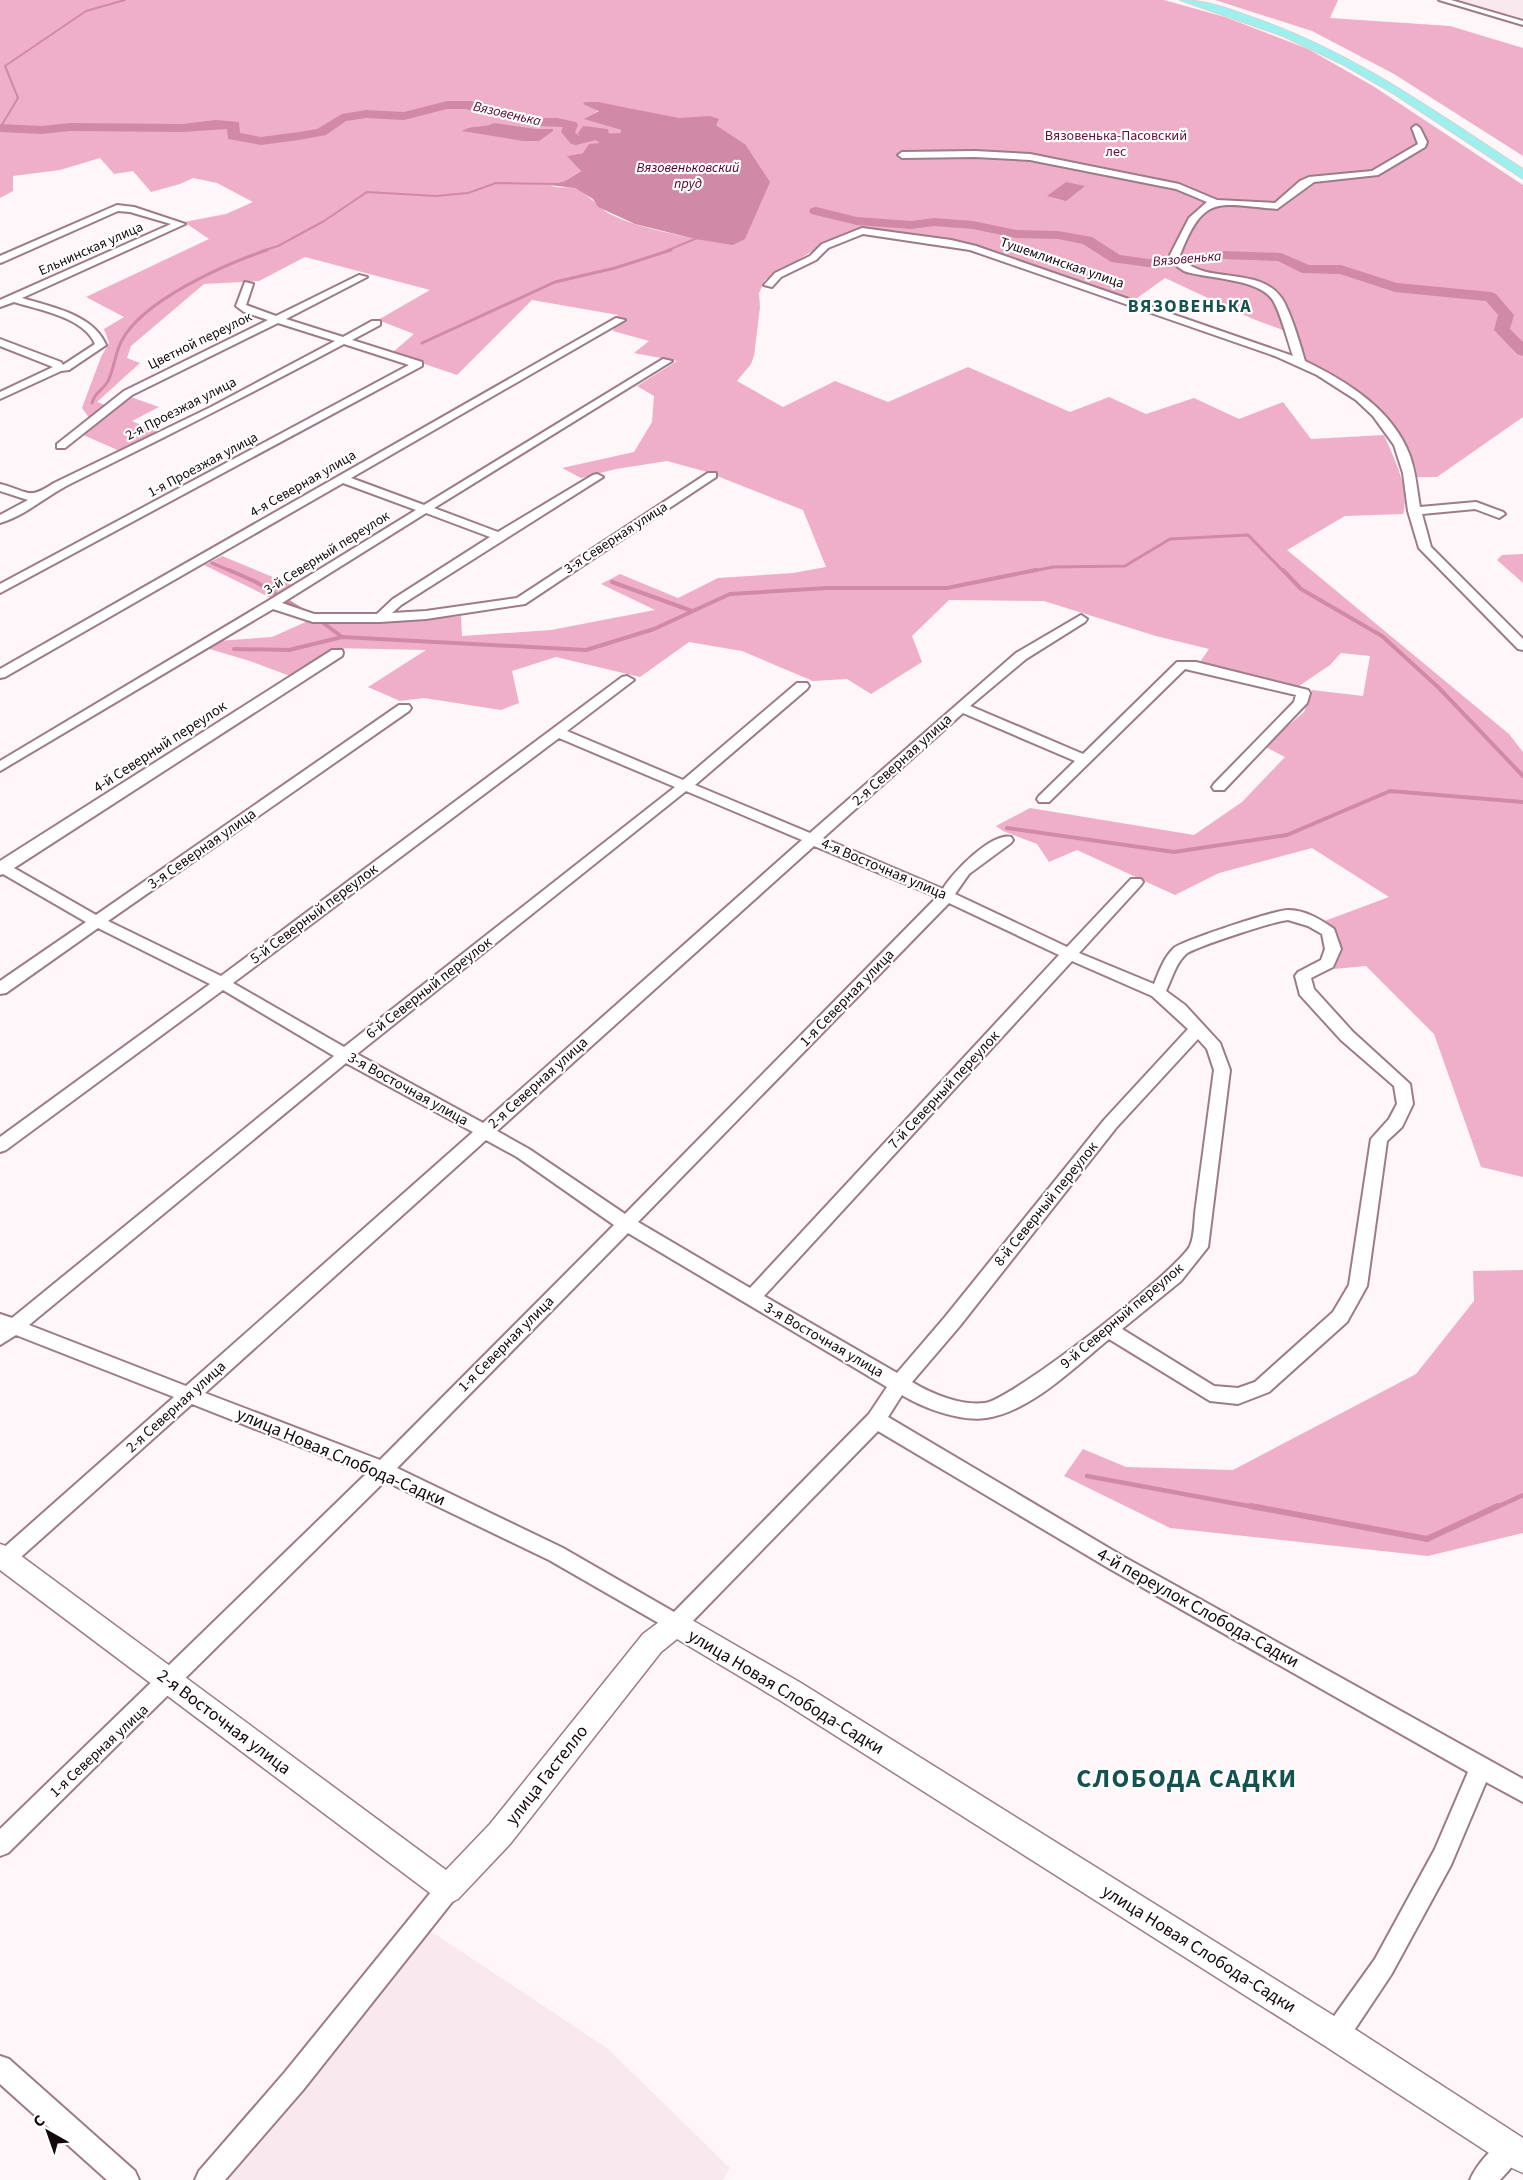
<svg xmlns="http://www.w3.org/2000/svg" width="1523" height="2180" font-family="'Source Sans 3',sans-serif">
	<rect width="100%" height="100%" fill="#fef6f9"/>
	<!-- built -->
	<g fill="#fae8ef">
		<path d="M1448 0H1523V20L1493 11Z"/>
		<path d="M429 1930 607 2048 730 2168 723 2180H219Z"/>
	</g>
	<!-- green -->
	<g fill="#f0afc8" fill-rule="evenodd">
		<path d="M0 0H1164L1225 17 1308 49 1373 86 1523 185V417L1437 477H1412L1376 409 1306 362 1296 335 1253 319 1165 278 1133 301 1000 255 866 229 832 239 765 280 759 293 760 307 754 356 751 364 737 381 783 407 835 381 888 402 968 367 1070 412 1109 397 1146 414 1194 398 1239 419 1283 402 1311 439 1384 435C1394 458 1410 489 1403 514L1345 516 1287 550 1509 734 1523 752V1177L1481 1167 1434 1034 1366 966 1334 969C1344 945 1343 939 1322 922L1389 897 1312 848 1219 873 1175 895 1077 850 1049 862 1037 844 1003 831 996 826 1030 808 1194 835 1242 802 1285 757 1264 746 1304 712 1312 690 1363 696 1370 656 1341 653 1330 665 1299 686 1206 665 1200 662 1209 649 1156 636 1044 601 949 600 912 636 922 662 871 694 847 679 813 681 742 651 689 642 640 677 556 657 512 671 519 703 501 710 424 698 400 701 368 687 426 650 333 648 290 676 250 661 206 648 217 641 272 637 308 621 384 622 461 616 462 636 551 630 655 610 601 584 620 574 678 598 718 578 793 573 826 567 803 510 707 472 667 461 616 469 581 478 562 468 634 452 652 422 654 396 637 386 677 361 634 353 649 341 613 331 618 315 532 300 457 375 392 353 414 334 378 320 430 290 305 257 259 281 204 284 131 346 127 358 140 363 97 402 108 406 90 419 82 408 101 357 109 343 104 329 124 317 86 297 209 239 184 222 226 214 253 202 217 183 193 178 180 184 151 192 133 171 114 174 100 158 60 170 13 176V191L0 198ZM584 103C595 104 606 104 617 106 646 110 681 126 710 116L716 125 745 144 695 239C667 232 635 227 610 214 597 207 591 196 577 189 569 185 558 190 550 185L565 181 582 170 568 156 583 153 622 133 621 130 586 119 599 110Z"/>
		<path d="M1215 0H1338L1330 18 1450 26 1523 48V156L1394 74 1312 31Z"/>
		<path d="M128 396 159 407 132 421 161 434 122 452 81 434Z"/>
		<path d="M1523 554V583L1497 560 1502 555Z"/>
		<path d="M222 556 292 585 271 598 204 565Z"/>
		<path d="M1523 1270V1533L1428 1556 1170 1528 1064 1476 1083 1449 1126 1467 1233 1470 1416 1374 1474 1301 1473 1271Z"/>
	</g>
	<!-- water -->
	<g fill="#d08aa6">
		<path d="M585 102H598L679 118 710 116 719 119 716 125 745 144 770 182 745 239 733 245 695 239 635 224 598 207 593 199 575 188 549 185 565 181 581 171 567 156 583 153 589 144 600 143 596 140 598 134 621 133V130L584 119 599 111 583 104Z"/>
		<path d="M494 123 536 129H553V131L539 141H523L462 131C472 124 483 129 494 123Z"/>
		<path d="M1066 182 1085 186 1066 201 1047 196Z"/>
	</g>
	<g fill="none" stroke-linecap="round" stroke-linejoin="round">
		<!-- stream-far4 -->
		<g stroke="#d08aa6" stroke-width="2">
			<path d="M0 128 18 98 5 66 86 11 125 0"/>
			<path d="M262 251 278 246 324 221 367 192 436 196 468 193 496 183 559 184"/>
			<path d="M666 251 702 236"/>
		</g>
		<!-- stream-far3 -->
		<g stroke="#d08aa6" stroke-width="3">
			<path d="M422 343 555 282 615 268 671 250"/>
			<path d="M92 403C94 393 103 390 108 381 114 369 115 354 121 342 141 301 225 264 267 250"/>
			<path d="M212 563 233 572"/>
			<path d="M1028 572 1053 567 1125 566 1170 539 1248 535 1284 572"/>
		</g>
		<!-- stream-far2 -->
		<g stroke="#d08aa6" stroke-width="4">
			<path d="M229 570 256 582 305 612"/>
			<path d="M1283 570 1301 589 1382 636 1439 688 1523 776"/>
			<path d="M612 582 692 611"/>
			<path d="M318 619 342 637"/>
			<path d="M234 649 289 650 342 637 586 650 654 629 730 594 827 588H947L1036 570"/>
			<path d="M1007 828 1174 852 1287 835 1390 791 1523 802"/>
		</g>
		<!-- stream-far1 -->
		<g stroke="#d08aa6" stroke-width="4.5">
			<path d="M1087 1476 1259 1508"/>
			<path d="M1495 1508 1523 1495"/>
		</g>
		<!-- stream -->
		<path stroke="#d08aa6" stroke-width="6" d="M1251 1506 1427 1539 1498 1506"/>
		<!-- river -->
		<g fill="#d08aa6" fill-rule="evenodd">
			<path d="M447 101H472L478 106 537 118H557L576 122 578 125 575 132 579 136 578 133 583 126 608 129 609 136 637 141 639 144 632 148 596 140 576 145 571 144 561 132 563 127 537 126 465 109H447L404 120 366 118 346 121 326 135 299 140 261 145 228 139 227 129 182 132 70 131 42 134 0 132V124L42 126 70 123 182 124 216 120 239 122 240 133 261 137 299 132 317 129 342 114 366 110 404 112Z"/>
			<path d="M816 207 857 217 911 221 934 218 973 221 1016 230 1058 231 1092 237 1120 255 1156 260 1223 251 1281 253 1309 265H1341L1397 283 1491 292 1496 294 1514 315 1510 329 1523 342V356L1517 354 1494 330 1498 315 1486 301 1395 292 1340 274 1302 273 1278 261 1223 259 1156 268 1111 262 1083 244 1058 239 1016 238 973 229 934 226 911 229 857 225 811 214 809 211 811 208Z"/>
		</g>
		<defs>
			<g id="minor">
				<path d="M1439 0H1451L1523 21V25Z"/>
				<path d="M1416 125 1420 128 1427 142 1425 147 1378 175 1314 182 1277 209C1218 204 1204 193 1180 255 1199 286 1256 265 1280 296 1289 306 1301 347 1305 361 1348 382 1393 410 1410 456 1416 473 1417 490 1420 507L1476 502 1503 512 1505 514 1499 518 1475 509 1422 514 1431 547 1523 639V650L1518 649 1419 548 1408 511 1403 473 1394 445 1373 416 1356 400 1317 375 1275 356 970 250 863 234 828 248 816 260 781 277 772 287 764 285 775 273 810 256 822 244 862 228 951 240 976 246 1293 356C1288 342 1280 310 1272 299 1257 278 1207 279 1184 271L1178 267 1170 255 1189 218 1207 202 1176 189 1030 160 975 157 902 158 898 155 902 152 975 151 1030 154 1179 184 1217 200 1275 203 1300 181 1309 177 1372 171 1418 144 1412 128Z"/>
				<path d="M117 205 134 207 185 224 22 298C51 307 93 314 106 345L69 370 61 371 0 399V392L53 367 0 346V339L61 362 63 365 95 344C84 317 39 310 14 302L0 307V300L171 224 130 212 118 211 3 262 0 263V256Z"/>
				<path d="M359 275 367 277 286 319 343 337 372 321H380V325L352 340 422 362V366L0 593V584L409 365 344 344C254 392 164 438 72 483 47 495 27 515 0 523V515L28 500 0 491V484C29 491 27 501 54 483L211 407 335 341 278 323 132 395 65 448H57V444L124 391 268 320 244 312 236 306 245 282 253 284 246 305 276 316Z"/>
				<path d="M616 318 625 320 351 478 424 505 663 359 672 361 434 508 498 532 593 475 597 474 603 477 401 605 392 613 426 611 517 598 708 473H716V477L525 604 426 619 380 622H313L273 609 0 771V761L268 601 416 510 343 483 5 677 0 678V669ZM426 513 490 537 393 599 377 614H314L282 603Z"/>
				<path d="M1081 615 1087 619 1085 622 1026 659 970 706 1083 754 1177 662H1196L1308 690 1310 693 1307 703 1224 790H1214L1212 787 1214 784 1294 702 1296 695 1185 669 1049 802H1039L1037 799 1039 796 1075 761 963 713 823 838 943 889C952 873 992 832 1011 837L1013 840 1011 843 969 874 955 894 1067 947 1131 879H1141L1143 882 1141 885 1079 953 1154 984C1159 972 1164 957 1174 948 1182 941 1275 910 1288 910 1305 910 1320 919 1334 929L1341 949 1333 967 1311 978 1314 989 1353 1032 1410 1084 1413 1104 1402 1127 1387 1141 1367 1286 1347 1322 1269 1392 1238 1404 1210 1401 1109 1339C1075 1367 1030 1412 986 1418 961 1422 923 1408 902 1395L888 1417 1124 1557 1523 1779V1802L1486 1782 1451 1865 1391 1975 1345 2044 1336 2047 1327 2044 1324 2035 1327 2026 1375 1959 1435 1849 1468 1772 1110 1569 878 1431 683 1631 676 1633 549 1560 385 1481 8 1853 0 1856V1829L367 1473 192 1404 12 1565 5 1568 0 1566V1551L174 1397 16 1335 0 1345V1314L12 1318 334 1056 223 990 6 1150 0 1152V1137L210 984 98 928 6 993 0 994V981L86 922 3 874 0 875V861L332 650H342L343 653 342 656 14 868 96 915 399 705H409L411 708 409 711 108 921 221 976 622 677 627 676 634 680 567 731 683 780 797 683H807L809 686 807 689 695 785 810 833 1016 653ZM559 738 675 787 344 1047 233 983ZM686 791 802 840 483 1123 357 1054ZM814 846 937 897 625 1214 529 1149 497 1131ZM949 903 1059 955 750 1288 638 1222ZM1288 920 1308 926 1322 934 1325 949 1321 960 1298 972 1295 976 1300 995 1341 1040 1394 1086 1397 1104 1389 1119 1371 1139 1349 1285 1333 1312 1255 1382 1238 1388 1214 1386 1122 1329 1181 1281 1208 1247 1230 1070 1220 1043 1185 1005 1166 991C1172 978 1176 963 1186 954 1195 947 1275 921 1288 920ZM1072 961 1152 996 1188 1029 1104 1120 945 1317 897 1373 764 1296ZM1198 1039 1207 1049 1214 1070C1208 1115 1202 1160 1196 1206 1194 1217 1195 1236 1190 1246 1176 1272 1013 1399 985 1403 961 1406 932 1394 912 1382L959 1327 1116 1128ZM346 1063 473 1132 186 1386 29 1325ZM486 1140 517 1157 614 1225 380 1460 205 1393ZM628 1233 887 1387 869 1414 674 1612 563 1548 397 1468Z"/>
				<path d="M448 1878 456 1881 460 1889 456 1897 303 2090 225 2180H195L199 2171 285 2072 440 1881Z"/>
				<path d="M0 2056 9 2059 135 2171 139 2180H107L0 2084Z"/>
				<path d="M1511 2136 1520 2140C1523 2157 1511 2168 1500 2180H1470C1477 2164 1495 2143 1511 2136Z"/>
			</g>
			<path id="tertiary" d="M0 1544 9 1547 446 1870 490 1824 643 1634 667 1616 676 1612 685 1616 801 1683 1347 2024 1523 2138V2173L1512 2168 1325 2046 781 1701 677 1639 661 1652 510 1844 458 1899 448 1904 438 1899 0 1570Z"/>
			<path id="primary" d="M1180 0C1205 0 1228 8 1251 17 1352 51 1435 112 1523 169V179L1394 94 1342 64 1283 36Z"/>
		</defs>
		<!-- minor casing -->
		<use href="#minor" stroke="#9c7c88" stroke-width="4"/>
		<!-- tertiary casing -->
		<use href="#tertiary" stroke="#9c7c88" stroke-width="3"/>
		<!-- primary casing -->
		<use href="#primary" stroke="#d5d3d3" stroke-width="2"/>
		<!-- minor -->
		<use href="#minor" fill="#fff" fill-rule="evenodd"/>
		<!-- tertiary -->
		<use href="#tertiary" fill="#fff" fill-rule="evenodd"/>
		<!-- primary -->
		<use href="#primary" fill="#9ef0ee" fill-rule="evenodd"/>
	</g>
	<g text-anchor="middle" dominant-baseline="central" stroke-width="4.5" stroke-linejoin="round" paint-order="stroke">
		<!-- far-water labels -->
		<g font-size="14" font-style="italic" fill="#52002e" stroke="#fff">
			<text transform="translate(507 114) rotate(13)">Вязовенька</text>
			<text x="688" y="168">Вязовеньковский<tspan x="688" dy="16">пруд</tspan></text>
			<text transform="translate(1187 259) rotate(-5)">Вязовенька</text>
		</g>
		<!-- far-park labels -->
		<g font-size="14" fill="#610f3a" stroke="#fff">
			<text x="1116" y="136">Вязовенька-Пасовский<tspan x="1116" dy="16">лес</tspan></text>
		</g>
		<!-- far-street labels -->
		<g font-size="14" fill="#13080c" stroke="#fff">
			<text transform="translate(91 249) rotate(-24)">Ельнинская улица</text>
			<text transform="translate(1062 263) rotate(19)">Тушемлинская улица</text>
			<text transform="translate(200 341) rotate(-26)">Цветной переулок</text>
			<text transform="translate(181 409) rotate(-27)">2-я Проезжая улица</text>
			<text transform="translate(203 465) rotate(-28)">1-я Проезжая улица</text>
			<text transform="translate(303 484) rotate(-30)">4-я Северная улица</text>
			<text transform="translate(616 538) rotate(-33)">3-я Северная улица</text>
			<text transform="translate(327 553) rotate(-32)">3-й Северный переулок</text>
		</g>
		<!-- street labels -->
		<g font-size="15" fill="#13080c" stroke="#fff">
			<text transform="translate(160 747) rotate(-33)">4-й Северный переулок</text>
			<text transform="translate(902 760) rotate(-42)">2-я Северная улица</text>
			<text transform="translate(202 849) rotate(-35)">3-я Северная улица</text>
			<text transform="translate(884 869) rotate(23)">4-я Восточная улица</text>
			<text transform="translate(314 914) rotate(-37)">5-й Северный переулок</text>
			<text transform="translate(429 988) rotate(-38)">6-й Северный переулок</text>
			<text transform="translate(847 998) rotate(-46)">1-я Северная улица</text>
			<text transform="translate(538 1083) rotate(-42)">2-я Северная улица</text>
			<text transform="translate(408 1089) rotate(29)">3-я Восточная улица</text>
			<text transform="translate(944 1090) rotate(-47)">7-й Северный переулок</text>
			<text transform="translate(1046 1204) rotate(-51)">8-й Северный переулок</text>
			<text transform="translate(1122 1316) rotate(-40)">9-й Северный переулок</text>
			<text transform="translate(824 1340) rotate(30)">3-я Восточная улица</text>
			<text transform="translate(506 1344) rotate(-45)">1-я Северная улица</text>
			<text transform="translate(176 1407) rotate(-42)">2-я Северная улица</text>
			<text transform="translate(99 1751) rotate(-43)">1-я Северная улица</text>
		</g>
		<!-- far-district labels -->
		<g font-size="18" font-weight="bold" letter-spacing="1.5" fill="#14514f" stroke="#fff">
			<text x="1190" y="306">ВЯЗОВЕНЬКА</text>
		</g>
		<!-- near-street labels -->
		<g font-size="18" fill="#13080c" stroke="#fff">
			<text transform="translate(341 1457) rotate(23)">улица Новая Слобода-Садки</text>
			<text transform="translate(1198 1608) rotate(29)">4-й переулок Слобода-Садки</text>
			<text transform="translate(786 1692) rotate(31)">улица Новая Слобода-Садки</text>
			<text transform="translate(224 1722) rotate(37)">2-я Восточная улица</text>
			<text transform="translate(547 1775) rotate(-52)">улица Гастелло</text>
			<text transform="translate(1199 1949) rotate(32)">улица Новая Слобода-Садки</text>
		</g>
		<!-- near-district labels -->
		<g font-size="26" font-weight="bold" letter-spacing="1.5" fill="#14514f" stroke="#fff">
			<text x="1187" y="1778">СЛОБОДА САДКИ</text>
		</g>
	</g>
	<!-- north arrow -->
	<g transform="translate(48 2132) rotate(320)" stroke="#ffffff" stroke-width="4.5" paint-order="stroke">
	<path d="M0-4.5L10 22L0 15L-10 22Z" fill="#13080c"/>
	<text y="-9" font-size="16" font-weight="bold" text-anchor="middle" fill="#13080c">С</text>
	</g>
</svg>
